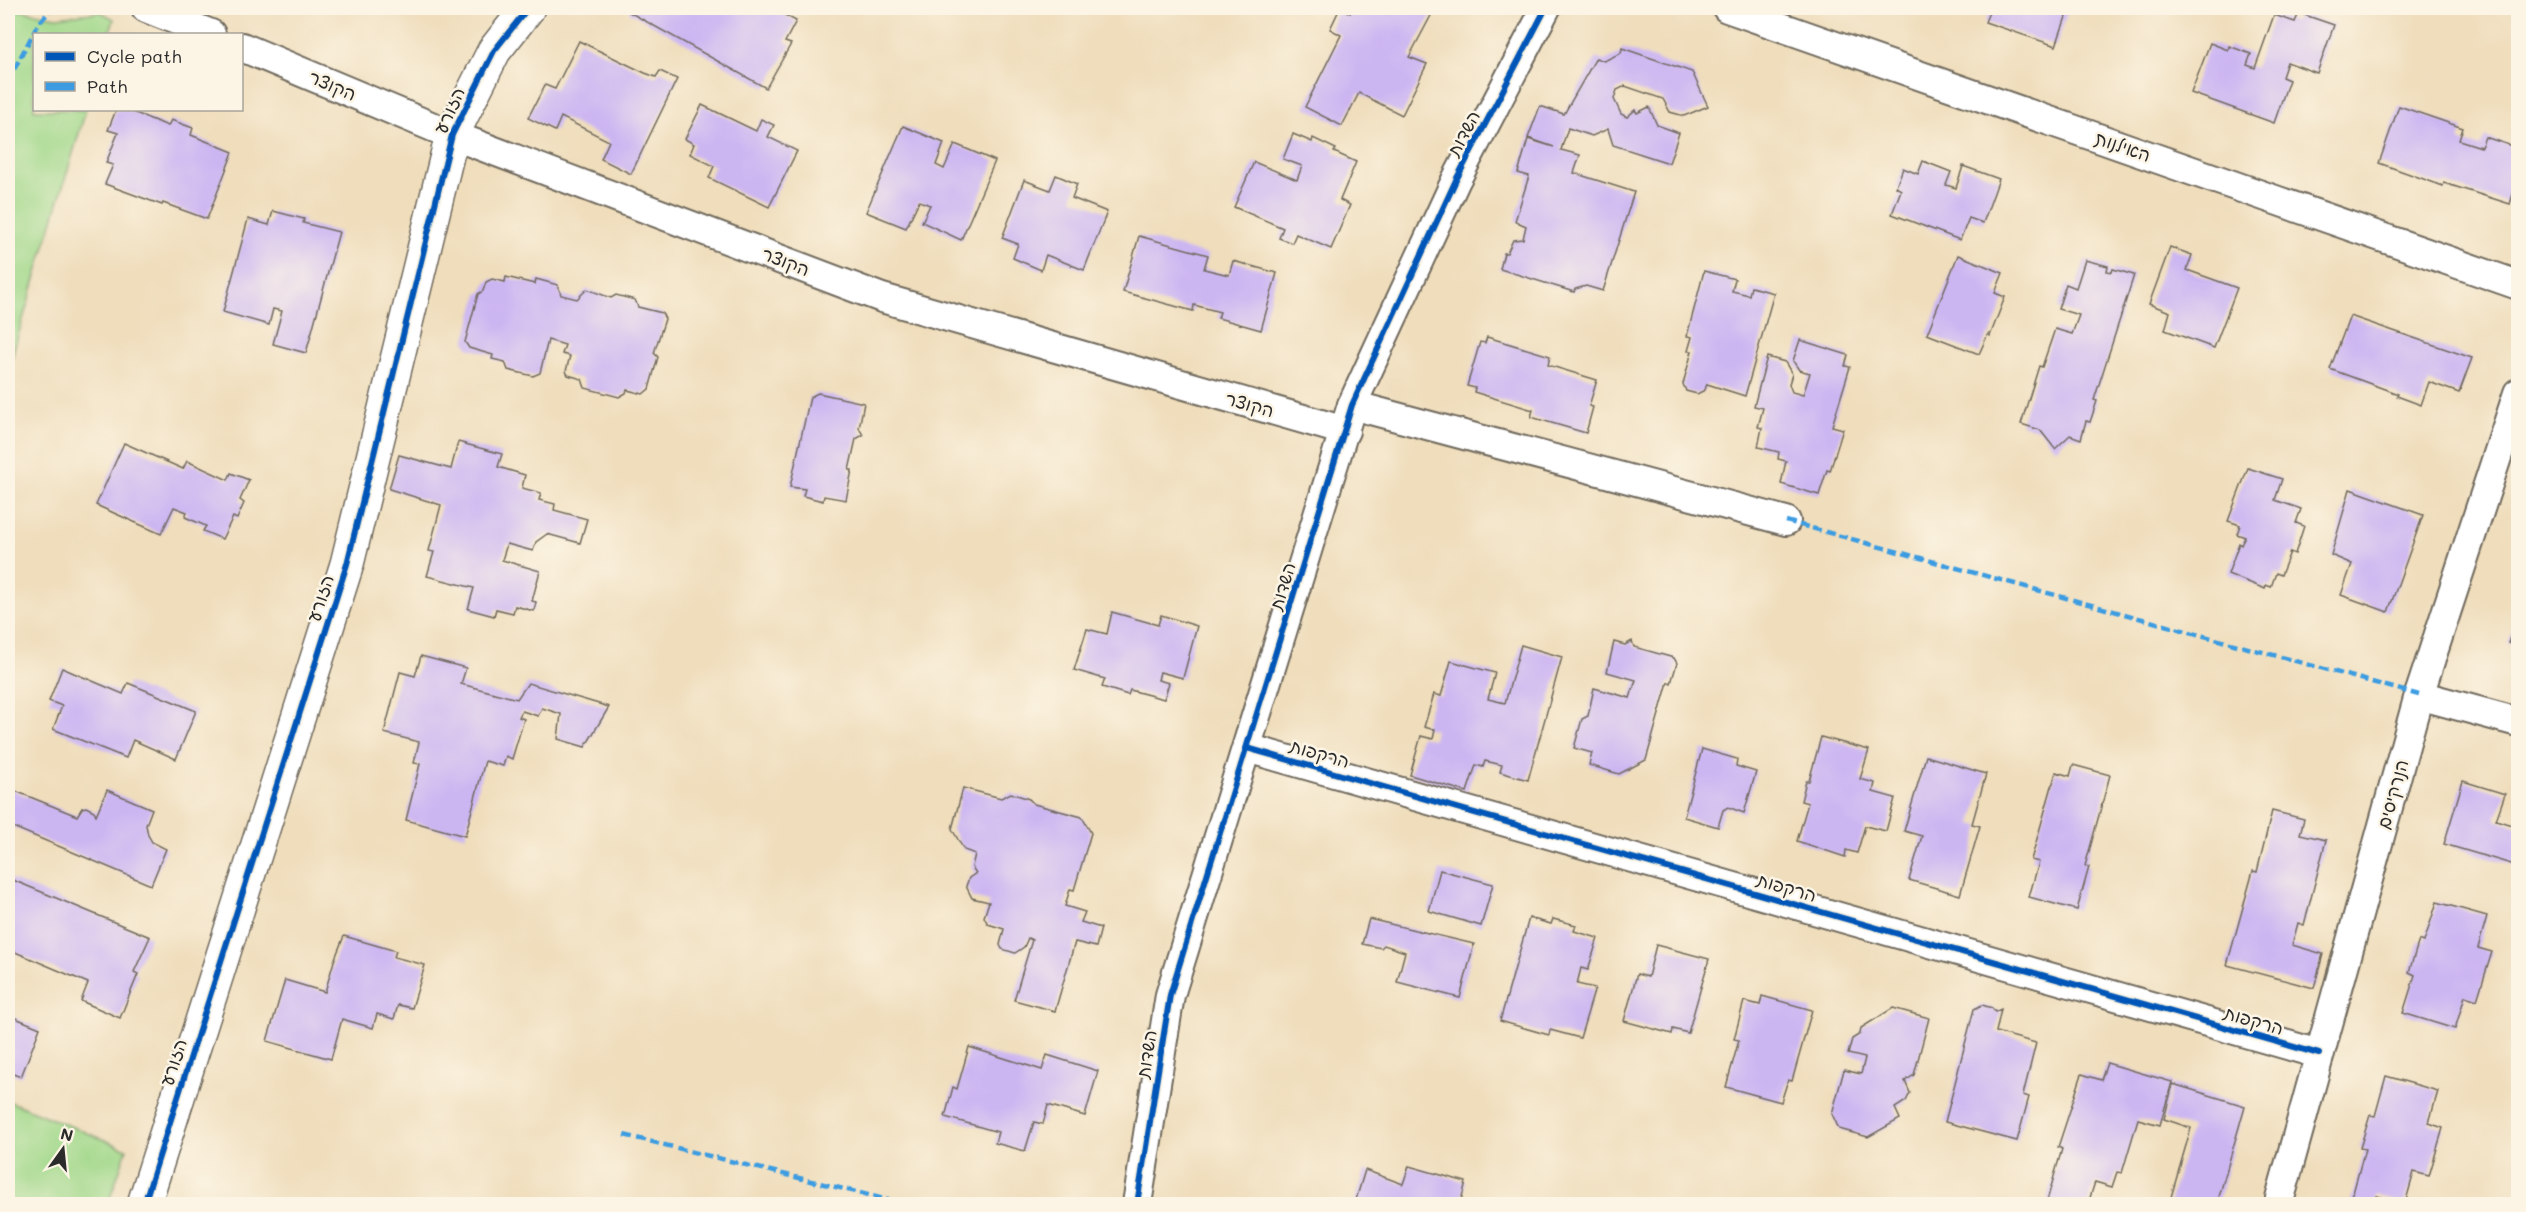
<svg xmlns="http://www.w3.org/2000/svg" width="2526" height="1212" font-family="Mali,'Playpen Sans Hebrew',sans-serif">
	<rect width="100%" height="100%" fill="#fcf5e5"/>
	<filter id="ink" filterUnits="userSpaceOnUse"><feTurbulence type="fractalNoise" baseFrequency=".0167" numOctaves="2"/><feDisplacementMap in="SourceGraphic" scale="12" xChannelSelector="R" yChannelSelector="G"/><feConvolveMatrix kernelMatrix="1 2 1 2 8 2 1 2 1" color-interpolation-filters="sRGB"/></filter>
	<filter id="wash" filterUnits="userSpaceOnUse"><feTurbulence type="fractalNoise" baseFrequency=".008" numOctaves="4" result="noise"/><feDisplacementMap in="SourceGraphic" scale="24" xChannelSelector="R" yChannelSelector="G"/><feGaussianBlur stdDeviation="1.35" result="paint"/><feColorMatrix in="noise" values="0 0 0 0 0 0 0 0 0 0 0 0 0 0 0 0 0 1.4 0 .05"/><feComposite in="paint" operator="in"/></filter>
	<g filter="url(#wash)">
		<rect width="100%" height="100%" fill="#efddbb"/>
		<!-- green -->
		<g fill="#a1d88a" stroke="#66825a" stroke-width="1.5">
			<path d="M8 8 56 17 101 12 114 19 109 34H34V110H86L14 349 8 383Z"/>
			<path d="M8 1101 127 1149 108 1204H8Z"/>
		</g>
		<g id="blocks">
			<!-- building -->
			<g fill="#ccb6f2">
				<path d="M631 8H772L796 21 785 42 791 44 766 88 629 12Z"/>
				<path d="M1340 8 1350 13 1353 8H1369L1375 11 1377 8H1435L1409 57 1427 64 1402 115 1359 93 1342 126 1305 107 1341 35 1330 29Z"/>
				<path d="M1978 8H2069L2056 46 1985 22 1989 12Z"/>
				<path d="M2299 13 2334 25 2317 73 2287 62 2282 77 2289 80 2274 123 2191 93 2210 43 2228 50 2229 46 2251 54 2247 65 2255 68 2274 15 2295 22Z"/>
				<path d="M579 41 645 73 656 77 660 71 677 79 631 174 601 159 609 141 561 117 555 131 528 118 545 85 555 89Z"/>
				<path d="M1622 48 1692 72 1708 106 1684 116 1670 112 1663 99 1625 86 1617 90 1614 99 1621 114 1627 117 1635 110 1637 113 1649 107 1657 125 1679 133 1669 163 1613 145 1608 129 1592 136 1568 128 1561 150 1580 155 1574 173 1634 192 1603 291 1586 286 1575 289 1574 292 1500 269 1504 253H1507L1513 240 1523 239 1526 226 1515 221 1529 176 1518 173 1528 139 1554 147 1528 138 1540 106 1564 114 1596 58 1604 61 1621 53Z"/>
				<path d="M702 105 756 131 761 119 774 125 768 137 797 151 769 207 709 178 714 166 690 154 694 144 685 139Z"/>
				<path d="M2399 106 2463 128 2459 140 2481 147 2485 137 2518 148V178L2510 204 2444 183 2443 186 2379 163Z"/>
				<path d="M116 110H128L168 126 171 120 193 128 191 135 233 152 207 219 163 203 162 205 105 184 113 165 106 163 118 133 108 130Z"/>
				<path d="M903 126 944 143 936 165 944 169 955 144 995 161 961 240 922 222 930 205 919 201 906 228 866 212Z"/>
				<path d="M1293 134 1312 142 1313 138 1336 149 1334 152 1356 162 1340 200 1350 205 1331 249 1296 234 1292 243 1279 238 1283 228 1234 207 1254 162 1297 180 1302 166 1283 159Z"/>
				<path d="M1923 161 1951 172 1946 185 1956 188 1963 166 1999 179 1983 223 1969 218 1960 240 1892 214 1901 190 1896 187 1903 168 1918 174Z"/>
				<path d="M1056 175 1077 184 1072 198 1107 212 1084 270 1046 255 1041 270 1013 258 1018 244 1002 238 1024 180 1050 190Z"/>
				<path d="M273 211 304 219 303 223 339 232 306 353 273 344 282 311 273 309 269 325 223 312 248 219 269 225Z"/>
				<path d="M1139 236 1208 255 1204 269 1229 275 1233 261 1277 273 1261 330 1218 318 1220 312 1194 305 1193 311 1123 292Z"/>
				<path d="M2170 247 2192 255 2187 270 2237 288 2214 348 2165 330 2170 312 2149 304Z"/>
				<path d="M1958 255 2003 273 1995 293 2005 297 1990 336 1988 334 1979 354 1927 334Z"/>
				<path d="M2085 260 2108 266 2107 271 2112 272 2113 269 2134 275 2094 400 2097 401 2090 422 2086 421 2081 439 2070 435 2055 449 2040 430 2021 424 2039 366 2042 367 2055 329 2072 334 2079 315 2058 309 2066 284 2076 288Z"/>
				<path d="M1704 271 1735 279 1732 291 1749 295 1751 287 1774 293 1745 396 1707 384 1705 390 1697 394 1686 391 1683 384 1692 351H1688L1692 337 1687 336Z"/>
				<path d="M506 277 535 284 536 279 558 285 561 295 577 299 587 289 611 298 616 295 635 300 638 307 662 313 665 319 654 353 658 357 649 389 643 394 627 390 626 393 619 397 585 388 582 379 568 375 566 371 570 356 562 354 565 345 548 340 540 373 533 376 508 370 505 362 492 359 493 355 469 348 465 342 478 294 483 291 486 282 492 279 505 282Z"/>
				<path d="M2350 316 2472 358 2459 393 2429 382 2421 405 2397 396 2398 394 2330 369Z"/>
				<path d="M1487 337 1550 356 1548 365 1597 380 1589 406 1593 407 1586 433 1531 417 1533 410 1474 392 1475 388 1467 386 1480 342 1485 343Z"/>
				<path d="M1800 340 1848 355 1845 366 1850 367 1832 426 1843 429 1830 471 1827 470 1819 495 1781 484 1786 461 1778 459 1779 452 1758 447 1762 428 1758 427 1763 408 1754 406 1767 357 1785 362 1792 374 1789 384 1792 392 1803 395 1810 373 1799 370 1793 361Z"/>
				<path d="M818 393 864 403 859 428 863 435 856 439 849 470H852L846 500 824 496 823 501 803 496 805 489 790 487 810 397Z"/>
				<path d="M458 442 502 454 498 467 525 475 522 488 541 493 539 500 555 504 554 510 587 519 580 543 547 534 536 542 533 551 507 544 502 560 540 571 532 601 536 602 534 611 515 606 513 613 496 609 494 616 468 609 474 588 427 576 434 552 429 551 441 505 389 489 399 455 451 469Z"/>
				<path d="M124 443 183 469 187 461 228 480 231 473 249 480 240 500 244 503 237 519 233 517 222 539 203 531 206 526 185 517 187 512 174 507 161 534 96 505Z"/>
				<path d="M2248 468 2282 479 2275 500 2301 509 2296 523 2304 526 2295 554 2290 552 2281 575 2276 573 2271 587 2266 585 2265 589 2228 574 2239 543 2241 545 2245 537 2237 534 2240 525 2228 521Z"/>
				<path d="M2350 489 2423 515 2388 612 2341 595 2352 564 2331 555Z"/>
				<path d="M1112 612 1158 625 1161 615 1197 626 1183 678 1160 672 1158 680 1169 683 1164 699 1130 690 1128 695 1102 687 1105 679 1074 670 1087 629 1107 634Z"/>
				<path d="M2518 614V647L2508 643Z"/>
				<path d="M1632 641 1634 647 1674 658 1677 663 1671 683 1668 682 1646 760 1619 774 1589 765 1592 753 1574 748 1582 719 1588 716 1594 688 1630 698 1636 680 1607 672 1614 642 1625 645Z"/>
				<path d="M1521 645 1562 657 1528 780 1500 772 1502 765 1485 761 1483 767 1476 765 1467 792 1410 775 1421 736 1433 739 1435 730 1424 727 1434 694 1441 696 1451 661 1495 673 1488 699 1505 703Z"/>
				<path d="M421 656 466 668 461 684 517 699 528 683 609 707 585 747 558 739 561 714 542 708 538 716 522 711 519 717 524 719 512 759 506 756 503 766 485 761 465 836 406 820 420 764 414 763 419 742 384 733 400 672 415 676Z"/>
				<path d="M62 668 123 694 128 683 196 711 176 759 133 740 126 758 53 729 62 706 49 701Z"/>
				<path d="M1821 737 1869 750 1860 779 1875 783 1873 792 1895 798 1886 831 1865 826 1857 853 1846 850 1845 857 1797 841 1808 803 1801 801 1806 781H1809Z"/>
				<path d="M1702 749 1737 759 1736 766 1756 772 1744 813 1728 807 1723 810 1718 827 1684 817Z"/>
				<path d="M1926 756 1986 774 1972 824 1980 826 1960 895 1909 880 1922 836 1904 831Z"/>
				<path d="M2073 765 2110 775 2085 866 2089 867 2077 910 2029 897 2039 862 2031 860 2056 772 2070 776Z"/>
				<path d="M2463 781 2505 794 2496 820 2518 827V866L2444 844Z"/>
				<path d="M8 788 77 816 82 808 86 807 94 811 96 815 107 790 152 809 146 825 148 835 152 842 166 849 151 885 8 825Z"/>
				<path d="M963 788 1001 798 1011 793 1029 799 1034 804 1082 817 1091 833 1074 890 1070 889 1065 906 1085 912 1081 922 1101 928 1096 947 1075 942 1055 1011 1014 1000 1032 940 1028 938 1024 947 1015 953 1002 949 1000 945 1004 929 988 924 984 917 989 902 972 898 966 886 969 878 976 873 972 867 975 854 964 850 952 829Z"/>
				<path d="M2272 811 2304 819 2300 834 2326 840 2304 925 2298 923 2292 945 2323 954 2314 988 2227 965 2253 871 2257 872Z"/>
				<path d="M1440 870 1493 884 1481 926 1429 911Z"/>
				<path d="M8 878 150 937 134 972 138 974 120 1018 81 1001 88 983 8 949Z"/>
				<path d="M2437 902 2487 916 2478 948 2492 952 2477 1000 2465 996 2455 1029 2403 1013 2415 975 2409 972 2419 940 2424 942Z"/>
				<path d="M1529 918 1551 924 1553 919 1576 925 1574 931 1598 938 1588 970 1581 968 1577 984 1595 988 1580 1038 1550 1030 1549 1035 1500 1021Z"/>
				<path d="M1369 919 1474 944 1460 998 1397 982 1405 952 1384 945 1381 948 1362 944Z"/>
				<path d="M344 936 396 951 394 957 425 965 412 1008 398 1005 394 1019 377 1014 373 1028 342 1019 331 1059 267 1041 285 980 325 992 334 961Z"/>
				<path d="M1656 945 1709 959 1688 1033 1673 1029 1672 1034 1624 1021 1637 974 1648 977Z"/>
				<path d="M1762 996 1812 1010 1792 1081 1788 1080 1781 1102 1726 1087 1739 1040 1734 1039 1744 1001 1760 1005Z"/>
				<path d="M1982 1005 1992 1008 1995 1012 2001 1009 1996 1032 2036 1043 2023 1095 2029 1097 2017 1141 1945 1122 1974 1009Z"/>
				<path d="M1893 1008 1929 1018 1914 1075 1905 1081 1910 1093 1906 1101 1895 1108 1900 1119 1868 1137 1839 1129 1832 1114 1844 1070 1861 1074 1865 1058 1848 1054 1852 1039 1860 1034 1861 1028Z"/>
				<path d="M8 1015 40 1028 21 1077 8 1072Z"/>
				<path d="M969 1047 1042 1070 1047 1055 1098 1071 1085 1116 1048 1105 1043 1124 1034 1122 1025 1151 995 1143 998 1132 945 1117 953 1087 957 1089Z"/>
				<path d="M2107 1063 2172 1082 2160 1125 2138 1119 2122 1173 2117 1172 2112 1187 2095 1182 2088 1204H2046L2062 1149 2058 1147 2082 1074 2101 1080Z"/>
				<path d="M2386 1076 2438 1091 2429 1123 2443 1128 2429 1176 2414 1172 2405 1204 2377 1196 2374 1204H2350L2365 1149 2360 1148 2370 1115 2375 1116Z"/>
				<path d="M2173 1084 2245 1106 2217 1204H2169L2191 1128 2164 1119Z"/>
				<path d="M1409 1166 1466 1182 1460 1204H1361L1355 1203 1365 1170 1403 1184Z"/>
			</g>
		</g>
	</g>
	<g filter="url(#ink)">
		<use href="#blocks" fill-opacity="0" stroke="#70695d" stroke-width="1.5"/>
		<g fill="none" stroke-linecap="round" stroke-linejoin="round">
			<defs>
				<g id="street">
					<path d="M146 8 211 34"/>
					<path d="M1727 8 2518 285"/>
					<path d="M242 47 452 135 882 298 1345 431"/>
					<path d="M1352 405 1786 521"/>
					<path d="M2419 695 2518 722"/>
					<path d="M1247 748 2319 1054"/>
					<path d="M2280 1198 2419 695 2518 393"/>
					<path d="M1137 1204 1170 995 1352 405 1456 180 1546 8"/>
				</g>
				<path id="secondary" d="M144 1204 347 564 452 135 494 51 528 8"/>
			</defs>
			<!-- street casing -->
			<use href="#street" stroke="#70695d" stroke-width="32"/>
			<!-- secondary casing -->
			<use href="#secondary" stroke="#70695d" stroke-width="36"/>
			<!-- street -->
			<use href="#street" stroke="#fff" stroke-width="28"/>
			<!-- secondary -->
			<use href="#secondary" stroke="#fff" stroke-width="33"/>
			<!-- quiet -->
			<g stroke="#3d9ce1" stroke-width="4.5" stroke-dasharray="9 4.5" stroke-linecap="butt">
				<path d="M8 81 37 26 52 8"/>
				<path d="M1786 521 2419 695"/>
				<path d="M624 1135 905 1204"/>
			</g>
			<defs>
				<g id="cycleway">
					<path d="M1247 748 2319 1054"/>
					<path d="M144 1204 347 564 452 135 494 51 528 8"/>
					<path d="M1137 1204 1170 995 1352 405 1456 180 1546 8"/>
				</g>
			</defs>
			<!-- cycleway casing -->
			<use href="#cycleway" stroke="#fcf5e5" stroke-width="10"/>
			<!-- cycleway -->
			<use href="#cycleway" stroke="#0057b8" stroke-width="6"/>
		</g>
	</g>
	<g text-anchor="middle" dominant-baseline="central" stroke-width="5" stroke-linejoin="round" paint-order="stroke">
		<!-- street labels -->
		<g font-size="18" fill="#2b2b2b" stroke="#fcf5e5">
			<text transform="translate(333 85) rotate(23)">הקוצר</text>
			<text transform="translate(449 110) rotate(-66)">הזורע</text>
			<text transform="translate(1463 133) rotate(-62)">השדות</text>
			<text transform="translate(2123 146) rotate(19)">האילנות</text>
			<text transform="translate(786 261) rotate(21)">הקוצר</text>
			<text transform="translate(1250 404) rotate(16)">הקוצר</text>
			<text transform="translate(1282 586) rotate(-73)">השדות</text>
			<text transform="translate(320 598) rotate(-72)">הזורע</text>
			<text transform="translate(1320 753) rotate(16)">הרקפות</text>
			<text transform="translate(2392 794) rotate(-74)">הנרקיסים</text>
			<text transform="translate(1787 887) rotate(16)">הרקפות</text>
			<text transform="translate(2254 1020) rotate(16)">הרקפות</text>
			<text transform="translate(1146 1054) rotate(-81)">השדות</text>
			<text transform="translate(173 1062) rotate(-72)">הזורע</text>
		</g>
	</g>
	<!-- margin -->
	<rect width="2526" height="1212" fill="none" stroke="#fcf5e5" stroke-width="30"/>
	<!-- legend -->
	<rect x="33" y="33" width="210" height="78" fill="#fcf5e5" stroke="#a8a49b" stroke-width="1.5"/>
	<rect x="45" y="52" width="30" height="9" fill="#0057b8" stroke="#a8a49b" stroke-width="1.5"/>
	<text x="87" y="63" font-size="18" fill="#2b2b2b">Cycle path</text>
	<rect x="45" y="82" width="30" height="9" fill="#3d9ce1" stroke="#a8a49b" stroke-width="1.5"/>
	<text x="87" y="93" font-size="18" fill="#2b2b2b">Path</text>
	<!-- north arrow -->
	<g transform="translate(63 1149) rotate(15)" stroke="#fcf5e5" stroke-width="4.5" paint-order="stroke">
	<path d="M0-4.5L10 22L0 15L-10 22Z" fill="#2b2b2b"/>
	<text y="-9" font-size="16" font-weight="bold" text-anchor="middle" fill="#2b2b2b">N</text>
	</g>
</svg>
